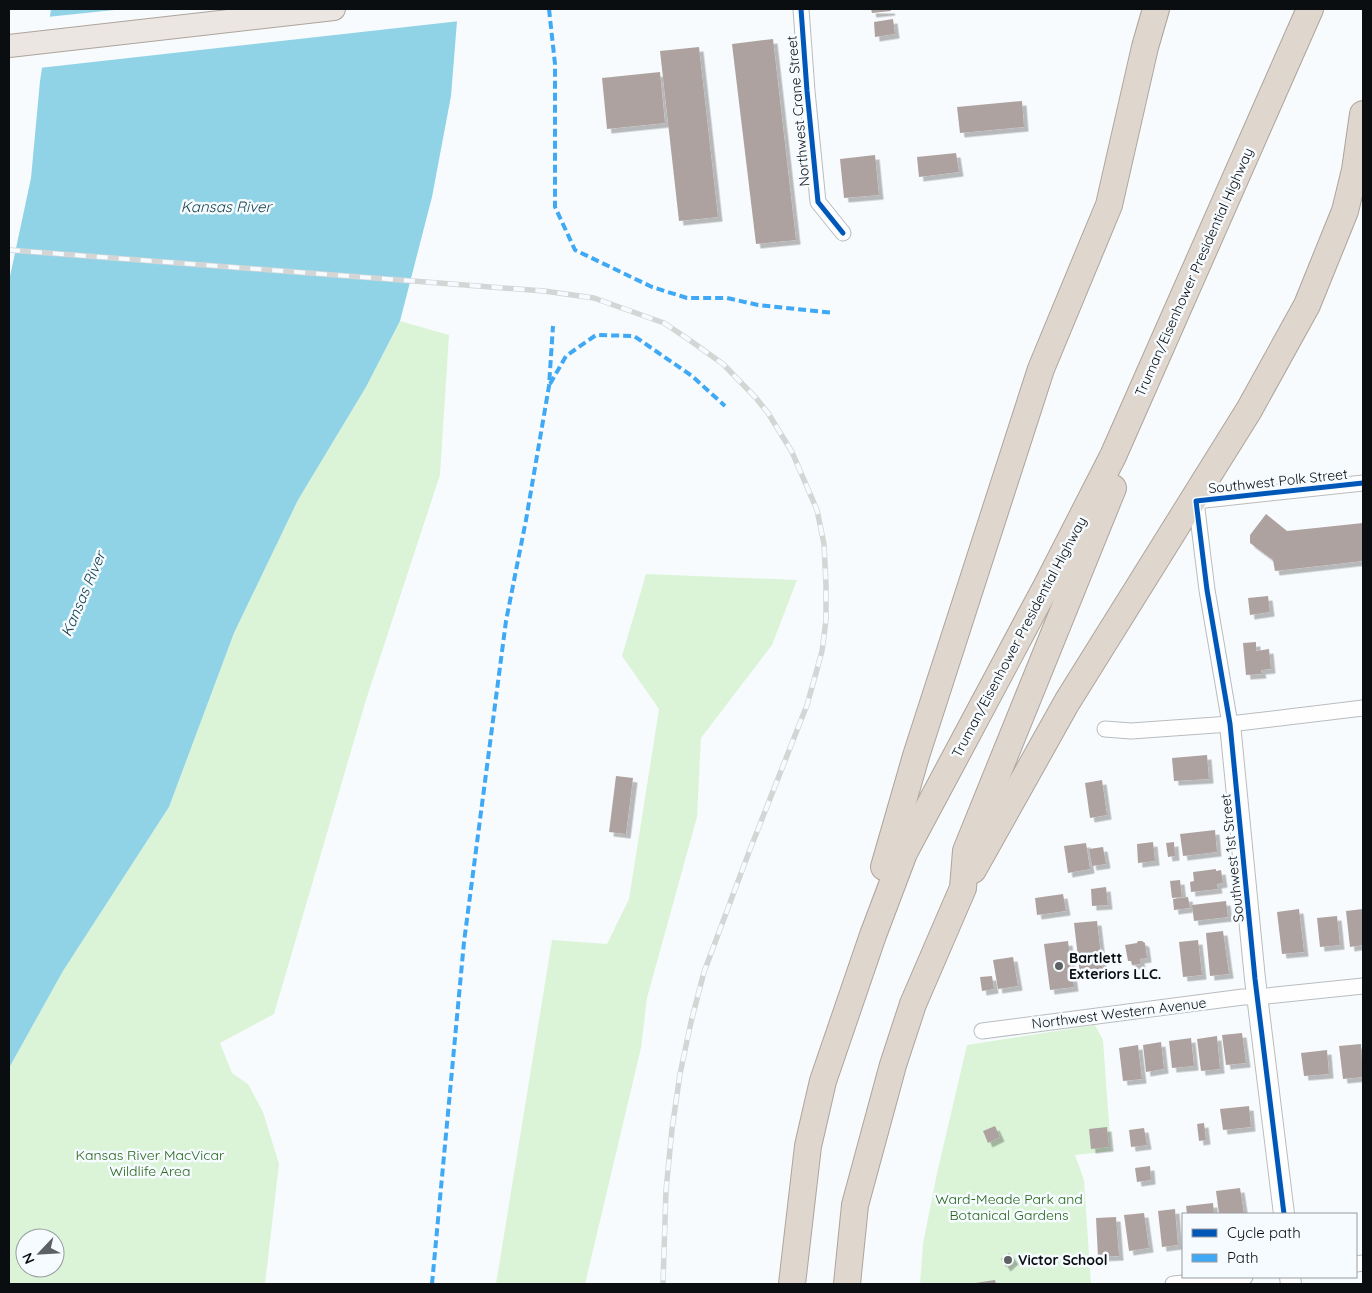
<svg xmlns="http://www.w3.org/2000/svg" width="1372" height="1293" font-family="Quicksand,sans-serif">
	<defs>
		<filter id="shadow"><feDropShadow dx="4.5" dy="4.5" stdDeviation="0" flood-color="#0004"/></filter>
	</defs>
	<rect width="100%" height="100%" fill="#f8fbfd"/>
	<!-- green -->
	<g fill="#dbf4d8" fill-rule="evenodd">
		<path d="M400 321 449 335 440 475 366 700 274 1014 220 1043 232 1073 248 1084 263 1112 279 1164 265 1284H9V1068L63 971 169 807 234 633 298 500 366 387ZM25 1238H55V1268H25Z"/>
		<path d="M646 574 797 580 772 645 701 738 697 817 647 998 641 1048 585 1284H496L552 940 607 944 629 899 659 709 622 656Z"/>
		<path d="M1095 1025 1103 1040 1111 1151 1075 1155 1084 1180 1091 1284H920L923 1244 937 1173 967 1045Z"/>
	</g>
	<!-- water -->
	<path fill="#91d3e6" d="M51 9H458L451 96 432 197 400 321 366 387 298 500 234 633 169 807 63 971 9 1068V281L31 178 40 81Z"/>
	<!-- pier -->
	<path fill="#f8fbfd" d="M124 9H461L460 21 39 68 47 17Z"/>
	<!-- building -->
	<g fill="#aea2a1" filter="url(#shadow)">
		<path d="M871 9H890L891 11 872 13Z"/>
		<path d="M893 19 895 34 875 37 874 22Z"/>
		<path d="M773 39 796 240 756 244 732 44Z"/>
		<path d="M699 47 718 217 679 221 660 51Z"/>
		<path d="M660 72 665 123 607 129 602 78Z"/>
		<path d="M1022 101 1024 127 960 133 957 107Z"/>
		<path d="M956 153 959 172 919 177 917 157Z"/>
		<path d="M875 155 879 195 844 198 840 159Z"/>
		<path d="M1266 514 1287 531 1363 523V561L1275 571 1273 560 1250 543V535Z"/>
		<path d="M1268 596 1270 612 1250 615 1248 598Z"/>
		<path d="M1256 642V651L1269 649 1271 669 1261 670 1262 674 1246 675 1243 643Z"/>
		<path d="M1207 755 1209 779 1174 781 1172 758Z"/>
		<path d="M616 776 633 778 626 834 609 832Z"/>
		<path d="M1102 780 1107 815 1090 818 1085 783Z"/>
		<path d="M1215 830 1217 852 1183 856 1180 834Z"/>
		<path d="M1153 842 1155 861 1138 863 1137 844Z"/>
		<path d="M1174 842 1175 856 1168 857 1166 843Z"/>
		<path d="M1086 843 1090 869 1068 873 1064 846Z"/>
		<path d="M1103 847 1106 864 1092 866 1089 849Z"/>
		<path d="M1216 869V871L1221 870 1223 883 1217 884 1218 889 1191 892 1190 882 1194 881 1193 872Z"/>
		<path d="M1180 880 1182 897 1172 898 1170 881Z"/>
		<path d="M1106 887 1108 905 1092 906 1091 889Z"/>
		<path d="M1063 894 1066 911 1037 915 1035 898Z"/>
		<path d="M1188 897 1190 908 1174 910 1173 899Z"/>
		<path d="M1226 901 1228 917 1194 921 1192 905Z"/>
		<path d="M1299 909 1304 952 1282 954 1277 912Z"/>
		<path d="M1363 909V945L1350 947 1346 911Z"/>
		<path d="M1337 916 1340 945 1320 947 1317 918Z"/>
		<path d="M1097 921 1103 972 1080 975 1074 923Z"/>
		<path d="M1223 931 1229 974 1210 976 1206 933Z"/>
		<path d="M1198 940 1202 975 1183 977 1179 942Z"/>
		<path d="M1068 941 1074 987 1050 990 1044 944Z"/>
		<path d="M1138 941H1142L1145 943 1147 958 1140 959 1141 964 1132 965 1131 961H1128L1125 945 1137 943Z"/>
		<path d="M1013 957 1018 986 998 989 993 960Z"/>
		<path d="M992 976 994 989 982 991 980 977Z"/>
		<path d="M1242 1033 1246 1063 1226 1065 1222 1035Z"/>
		<path d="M1217 1036 1220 1069 1201 1071 1197 1039Z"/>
		<path d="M1191 1038 1194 1066 1172 1068 1169 1041Z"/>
		<path d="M1161 1042 1164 1069 1146 1072 1143 1045Z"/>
		<path d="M1361 1044 1363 1077 1343 1079 1339 1046Z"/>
		<path d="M1138 1045 1142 1079 1123 1081 1119 1048Z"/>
		<path d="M1327 1050 1329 1074 1304 1076 1301 1053Z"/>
		<path d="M1249 1106 1251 1127 1223 1130 1220 1109Z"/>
		<path d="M1204 1123 1206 1140 1199 1141 1197 1124Z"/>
		<path d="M995 1126 1000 1137 988 1143 983 1131Z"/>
		<path d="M1107 1127 1109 1147 1091 1149 1089 1129Z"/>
		<path d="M1144 1128 1147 1145 1131 1147 1129 1130Z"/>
		<path d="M1150 1166 1151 1180 1137 1182 1135 1168Z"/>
		<path d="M1240 1188 1244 1214H1219L1216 1191Z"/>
		<path d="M1213 1203 1214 1214H1187L1186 1206Z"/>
		<path d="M1175 1209 1178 1245 1162 1247 1158 1211Z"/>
		<path d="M1144 1213 1149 1248 1129 1251 1124 1215Z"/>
		<path d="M1116 1217 1119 1256 1098 1257 1096 1218Z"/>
		<path d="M1009 1253 1014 1260 1006 1267 1001 1259Z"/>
		<path d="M995 1280 996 1284H975V1283Z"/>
	</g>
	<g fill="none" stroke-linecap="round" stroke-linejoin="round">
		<defs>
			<g id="street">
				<path d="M801 9 807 91 818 202 843 233"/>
				<path d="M1230 724 1207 590 1196 501 1363 483"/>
				<path d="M1105 729 1131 731 1230 724 1363 708"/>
				<path d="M982 1031 1243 997H1257L1363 986"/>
				<path d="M1356 1264 1363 1263"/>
				<path d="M1173 1284 1245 1277"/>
			</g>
			<g id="secondary">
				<path d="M1230 724 1255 979 1284 1214"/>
				<path d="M1290 1277 1291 1284"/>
			</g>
			<path id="primary" d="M9 46 334 9"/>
			<g id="highway">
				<path d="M884 867 916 756 1041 369 1109 205 1145 47 1156 9"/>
				<path d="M973 870 1067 702 1249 410 1307 305 1345 211 1355 170 1363 114"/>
				<path d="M792 1284 808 1146 823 1081 873 935 904 853 1047 585 1113 456 1310 9"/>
				<path d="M847 1284 855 1205 893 1065 913 1004 963 888 966 851 1113 488"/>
			</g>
		</defs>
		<!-- street casing -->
		<use href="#street" stroke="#b9bcbe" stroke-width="17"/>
		<!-- secondary casing -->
		<use href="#secondary" stroke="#b9bcbe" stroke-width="22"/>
		<!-- primary casing -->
		<use href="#primary" stroke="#ada49b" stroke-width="24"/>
		<!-- highway casing -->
		<use href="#highway" stroke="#ada49b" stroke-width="28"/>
		<!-- street -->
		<use href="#street" stroke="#fefeff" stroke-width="15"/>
		<!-- secondary -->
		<use href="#secondary" stroke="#fefeff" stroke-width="20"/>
		<!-- primary -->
		<use href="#primary" stroke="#ebe6e1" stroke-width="22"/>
		<!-- highway -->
		<use href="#highway" stroke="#dfd6cd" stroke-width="26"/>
		<defs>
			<path id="rail" d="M9 250 544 291 594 298 664 323 688 339 723 364 756 398 768 413 792 452 817 510 824 544 826 585V620L822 651 816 673 807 705 749 852 704 972 691 1022 680 1074 672 1129 666 1190 663 1284"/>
		</defs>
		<!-- rail casing -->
		<use href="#rail" stroke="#d4d6d6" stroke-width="5.5"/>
		<!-- rail -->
		<use href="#rail" stroke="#f6fbff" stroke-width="4" stroke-dasharray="11" stroke-linecap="butt"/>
		<!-- quiet -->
		<g stroke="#3fa9f5" stroke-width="4" stroke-dasharray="8 4" stroke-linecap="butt">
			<path d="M549 9 555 64V207L575 250 652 287 687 298H727L758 305 834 313"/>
			<path d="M550 384 566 356 596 335 634 336 692 376 725 406"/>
			<path d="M432 1284 464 942 506 621 526 520 549 386 553 326"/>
		</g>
		<defs>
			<g id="cycleway">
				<path d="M801 9 807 91 818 202 843 233"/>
				<path d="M1284 1214 1255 979 1230 724 1207 590 1196 501 1363 483"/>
			</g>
		</defs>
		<!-- cycleway casing -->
		<use href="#cycleway" stroke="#f6fbff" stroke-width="8"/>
		<!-- cycleway -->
		<use href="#cycleway" stroke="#0057b8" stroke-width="5"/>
	</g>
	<!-- markers -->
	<g fill="#5e6163" stroke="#f6fbff" stroke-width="2">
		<circle cx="1059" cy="966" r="5"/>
		<circle cx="1008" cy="1260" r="5"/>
	</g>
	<g text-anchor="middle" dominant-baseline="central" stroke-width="5" stroke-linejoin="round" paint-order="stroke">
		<!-- street labels -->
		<g font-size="14" fill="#0b0e10" stroke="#f6fbff">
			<text transform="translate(798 111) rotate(-95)">Northwest Crane Street</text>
			<text transform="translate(1194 272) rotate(-66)">Truman/Eisenhower Presidential Highway</text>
			<text transform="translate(1278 481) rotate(-6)">Southwest Polk Street</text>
			<text transform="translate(1019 637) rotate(-62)">Truman/Eisenhower Presidential Highway</text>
			<text transform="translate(1232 858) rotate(-96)">Southwest 1st Street</text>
			<text transform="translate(1119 1013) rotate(-7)">Northwest Western Avenue</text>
		</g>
		<!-- poi labels -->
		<g font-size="14" font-weight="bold" fill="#0b0e10" stroke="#f6fbff" text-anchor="start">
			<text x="1069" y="958">Bartlett<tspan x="1069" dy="16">Exteriors LLC.</tspan></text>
			<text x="1018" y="1260">Victor School</text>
		</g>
		<!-- park labels -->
		<g font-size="14" fill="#2a671a" stroke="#f6fbff">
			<text x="150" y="1155">Kansas River MacVicar<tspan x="150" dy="16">Wildlife Area</tspan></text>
			<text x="1009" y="1199">Ward-Meade Park and<tspan x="1009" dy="16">Botanical Gardens</tspan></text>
		</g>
		<!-- water labels -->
		<g font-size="15" font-style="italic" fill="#18434e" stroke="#f6fbff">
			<text x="226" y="206">Kansas River</text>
			<text transform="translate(83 594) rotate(-67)">Kansas River</text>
		</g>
	</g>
	<!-- border -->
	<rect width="1372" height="1293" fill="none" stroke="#0b0e10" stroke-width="20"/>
	<!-- legend -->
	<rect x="1182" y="1213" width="175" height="65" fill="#f6fbff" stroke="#989c9f"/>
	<rect x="1192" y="1229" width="25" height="8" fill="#0057b8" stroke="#989c9f"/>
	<text x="1227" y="1238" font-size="15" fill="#0b0e10">Cycle path</text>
	<rect x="1192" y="1254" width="25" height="8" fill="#3fa9f5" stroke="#989c9f"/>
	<text x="1227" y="1263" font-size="15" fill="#0b0e10">Path</text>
	<!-- north arrow -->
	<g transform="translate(40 1253) rotate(245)"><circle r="24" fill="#f6fbff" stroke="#989c9f"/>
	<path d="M0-4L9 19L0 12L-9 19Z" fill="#5e6163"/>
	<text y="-8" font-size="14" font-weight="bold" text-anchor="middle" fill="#0b0e10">N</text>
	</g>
</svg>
